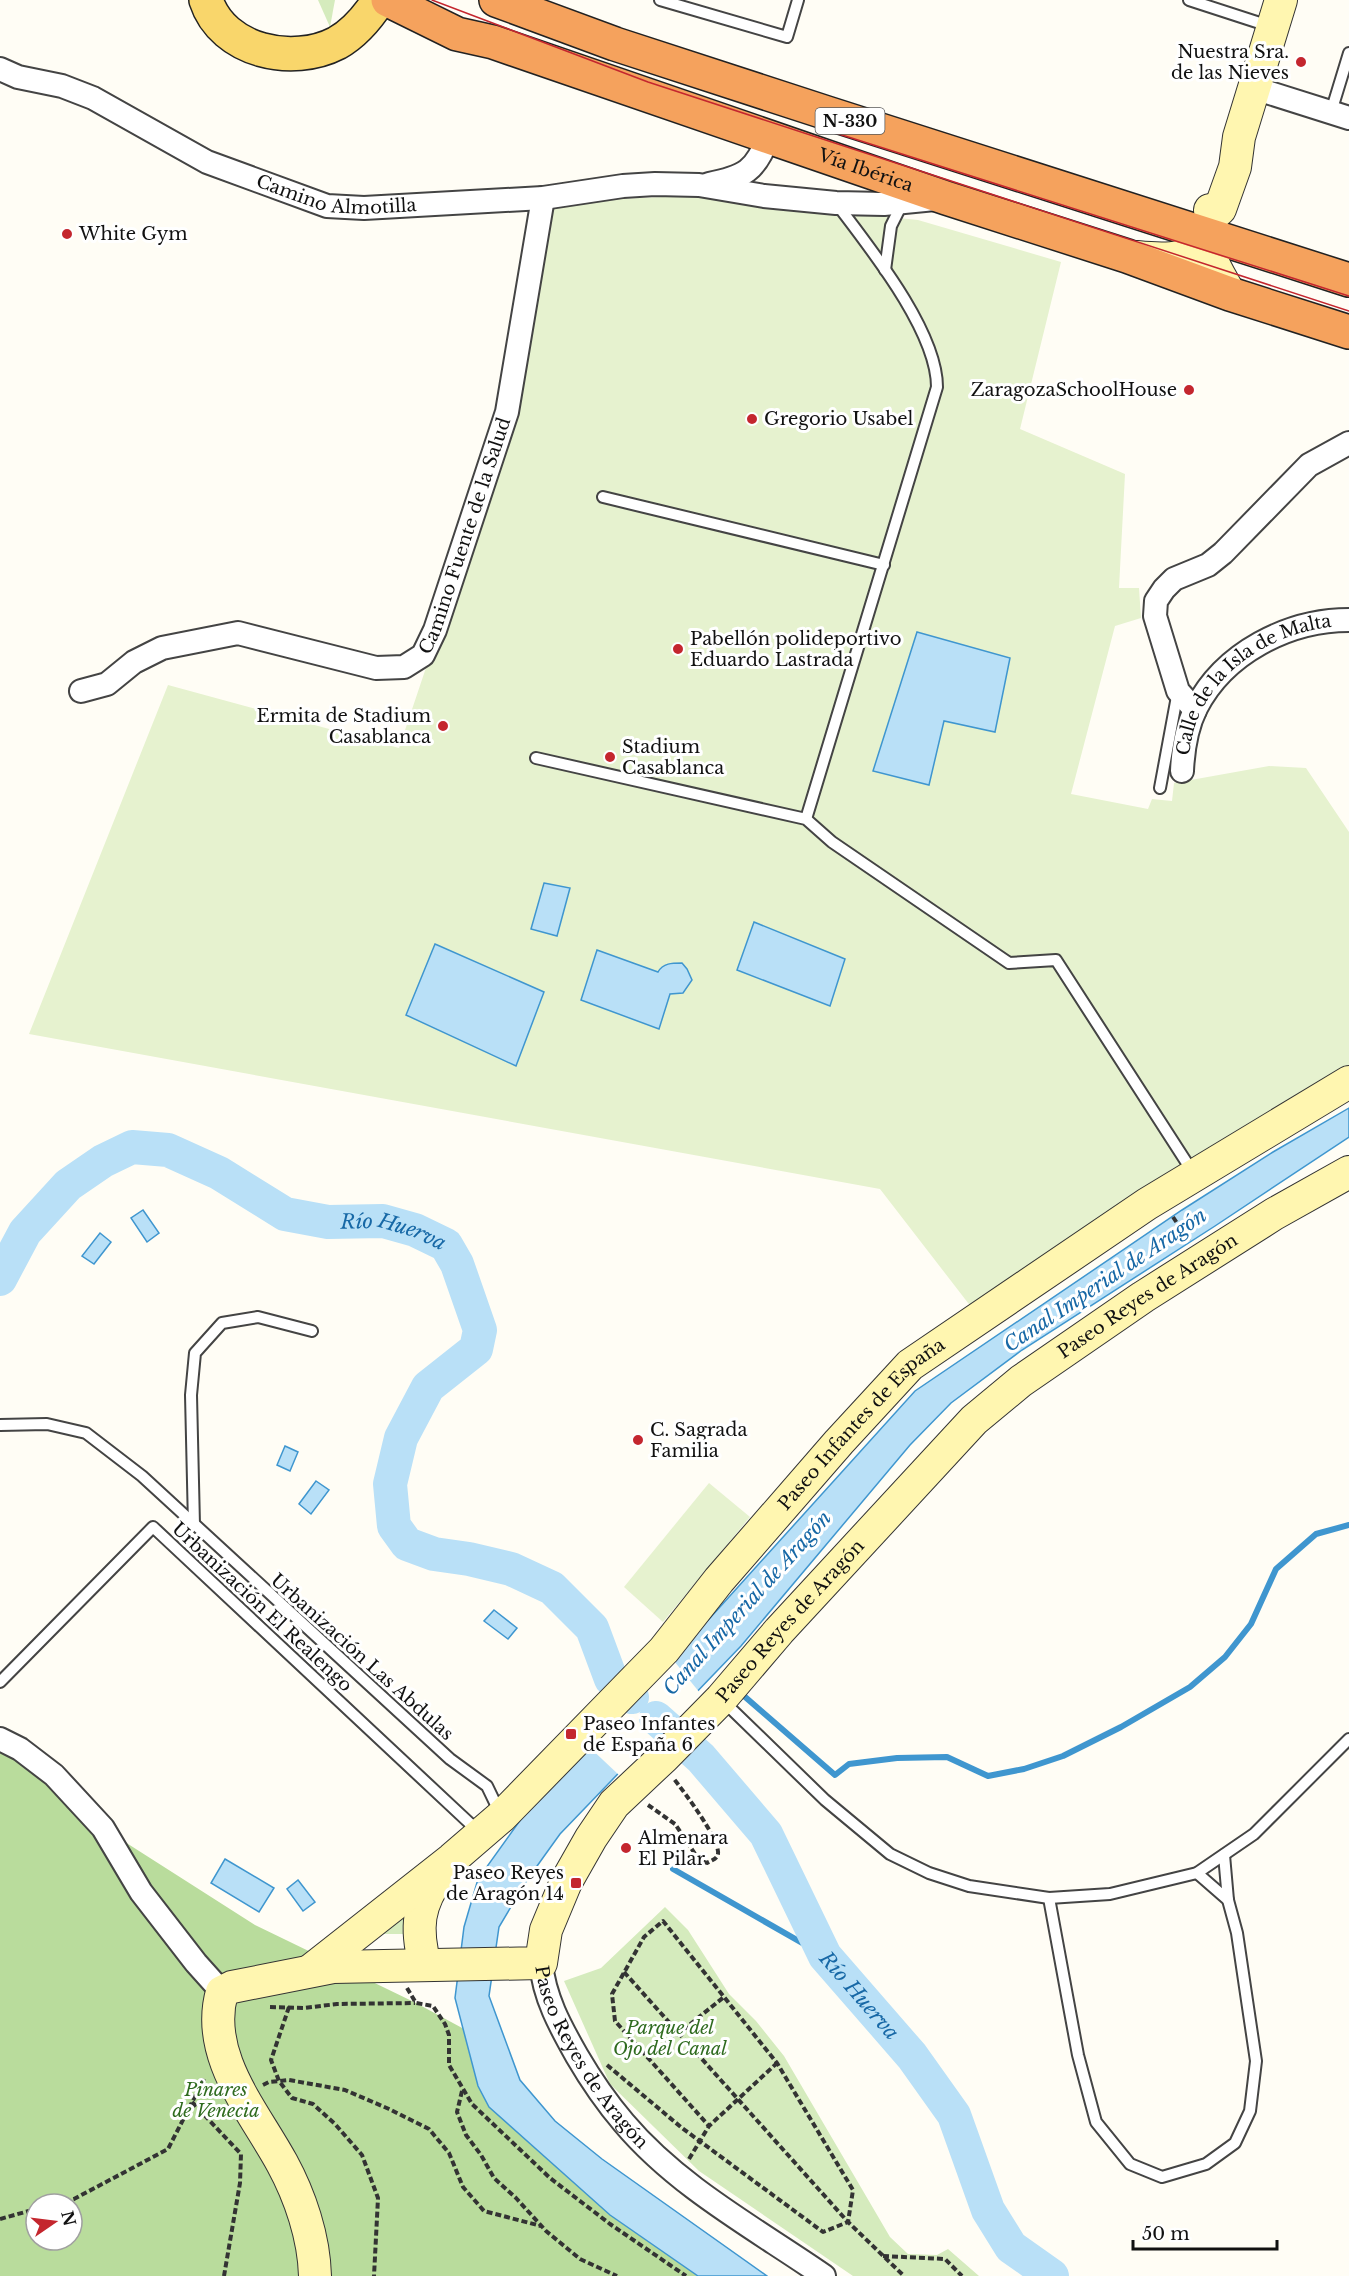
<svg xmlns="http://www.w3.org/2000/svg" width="1349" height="2276" font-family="'Libre Baskerville',serif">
	<rect width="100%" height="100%" fill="#fffdf5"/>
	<!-- green -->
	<g fill="#d5ebbd">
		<path d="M318 0H335L330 27Z"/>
		<path d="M415 1895 408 1934H363Z"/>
		<path d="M665 1907 688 1930 729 1994 756 2021 784 2056 890 2237 908 2254 937 2255 948 2249 979 2276H853L699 2171 610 2084 564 1981 601 1968Z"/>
	</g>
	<!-- forest -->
	<path fill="#b9dc9c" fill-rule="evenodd" d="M0 1739 103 1828 255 1925 416 2003 464 2029 489 2107 610 2215 698 2276H0ZM36 2204H72V2240H36Z"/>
	<!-- pitch -->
	<g fill="#e6f2cf">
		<path d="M686 196 918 220 1061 262 1020 429 1125 474 1119 588H1139L1141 618 1115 626 1071 794 1148 809 1152 799 1172 801 1174 783 1269 766 1306 768 1349 832V1077L975 1312 880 1189 29 1034 168 685 399 748 511 415 548 202Z"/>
		<path d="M709 1483 750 1517 663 1622 624 1587Z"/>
	</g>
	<!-- water -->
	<g fill="#b9e0f7" stroke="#3f96cf" stroke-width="1.5">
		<path d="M917 632 1010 658 995 732 944 721 929 785 873 771Z"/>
		<path d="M544 883 570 888 557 936 531 929Z"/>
		<path d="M754 922 845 959 830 1006 737 970Z"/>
		<path d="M435 944 544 992 516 1066 406 1015Z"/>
		<path d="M597 950 658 972C663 963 672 963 682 963L687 969 692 980 683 993 670 994 659 1029 581 1000Z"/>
		<path d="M1349 1108V1137L1215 1226 1022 1350 951 1403 910 1445 741 1646 560 1834 527 1880 499 1927 489 1996 520 2080 555 2121 602 2159 767 2276H698L610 2215 489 2107 478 2086 455 1998 464 1927 478 1879 529 1808 710 1618 915 1391 1182 1210 1273 1152Z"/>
		<path d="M143 1210 159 1233 147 1242 131 1218Z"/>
		<path d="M100 1233 111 1242 94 1264 82 1256Z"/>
		<path d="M285 1446 298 1452 290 1471 277 1465Z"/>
		<path d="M316 1481 329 1490 311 1514 299 1504Z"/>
		<path d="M494 1610 517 1628 508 1639 484 1621Z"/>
		<path d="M225 1859 274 1888 259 1912 211 1883Z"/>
		<path d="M298 1880 315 1902 303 1911 287 1889Z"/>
	</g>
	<!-- pier -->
	<path fill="#fffdf5" d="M670 1656 700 1693 620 1776 586 1744Z"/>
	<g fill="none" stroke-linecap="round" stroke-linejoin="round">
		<!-- stream -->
		<g stroke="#3f96cf" stroke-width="6">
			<path d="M744 1696 835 1775 849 1764 897 1758 947 1757 988 1776 1024 1769 1063 1756 1121 1727 1190 1687 1225 1657 1251 1624 1276 1569 1316 1534 1349 1525"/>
			<path d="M673 1869 825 1956"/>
		</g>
		<!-- river -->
		<g stroke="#b9e0f7" stroke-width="34">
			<path id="s1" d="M0 1279 25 1232 68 1185 103 1161 132 1147 168 1150 219 1173 285 1214 328 1222 383 1221 415 1230 446 1245 457 1264 480 1330 476 1349 428 1387 401 1438 390 1484 394 1526 407 1544 434 1554 469 1559 511 1569 552 1588 592 1628 611 1679 632 1697"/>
			<path id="s2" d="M656 1718 701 1758 766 1834 825 1956 912 2056 954 2115 988 2210 1011 2247 1052 2276"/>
		</g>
		<defs>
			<g id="lane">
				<path d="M660 0 787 37 798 0"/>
				<path d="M1189 0 1269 26"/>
				<path d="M1331 112 1349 53"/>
				<path d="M885 270 891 226 903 202"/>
				<path d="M603 497 884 565"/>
				<path d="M536 758 806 819 832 842 1009 963 1056 960 1194 1174"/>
				<path d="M1160 788 1178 691"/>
				<path d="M806 819 937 387C937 331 870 248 836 203"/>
				<path d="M0 1425 47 1424 86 1433 142 1476 450 1759 487 1786 500 1813"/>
				<path d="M194 1525 191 1395 195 1353 222 1323 258 1317 312 1331"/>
				<path d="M0 1682 153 1527 479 1832"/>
				<path d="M722 1700 825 1800 890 1854 929 1873 969 1886 1049 1898 1110 1894 1197 1873 1254 1834 1349 1739"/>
				<path d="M1224 1855 1228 1900"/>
				<path d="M1049 1898 1078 2055 1096 2122 1130 2164 1162 2177 1206 2164 1235 2143 1250 2111 1256 2061 1237 1933 1228 1900 1197 1873"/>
			</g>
			<g id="street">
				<path id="s3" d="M0 69 18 77 62 86 93 98 207 162 327 206 364 208 543 198 623 186 655 184 699 185 764 196 836 203 884 204 935 199"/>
				<path d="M1254 88 1349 118"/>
				<path d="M709 184C744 177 756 171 768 137"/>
				<path id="s4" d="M81 691 107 684 134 662 162 648 238 633 376 668 404 667 423 655 435 630 507 412 543 198"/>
				<path d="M1195 710 1178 691 1155 616 1156 601 1164 589 1174 579 1208 565 1223 553 1309 465 1349 443"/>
				<path id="s5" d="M1182 771C1183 749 1186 728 1196 708 1224 653 1288 620 1349 620"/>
				<path d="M0 1739 20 1749 54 1775 103 1828 141 1892 196 1963 222 1992"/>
				<path id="s6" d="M541 1963C544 1997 560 2026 577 2056 591 2080 606 2102 624 2123 678 2187 756 2229 824 2276"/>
			</g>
			<g id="secondary">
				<path d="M1211 217 1220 209 1235 167 1239 137 1281 0"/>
				<path d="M1206 236C1208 258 1219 275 1230 294"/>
				<path d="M1137 257C1165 260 1199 263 1208 228 1210 222 1211 217 1210 210"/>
				<path d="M425 1965C415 1927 418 1905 440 1874"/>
				<path id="s7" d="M311 1970 452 1859 502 1816 664 1650 719 1580 839 1442 910 1365 1147 1204 1349 1082"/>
				<path id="s8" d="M315 2276C314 2237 300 2196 282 2163 253 2110 204 2055 222 1992L232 1987 333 1967 541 1963 546 1930 566 1882 591 1838 614 1804 664 1757 721 1699 779 1631 974 1420 1021 1381 1143 1297 1274 1214 1349 1172"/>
			</g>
			<path id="primary" d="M206 0C223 52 293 66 337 43 355 33 368 17 379 0"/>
			<g id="highway">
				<path id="s9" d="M388 0 457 34 493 42 946 198 1127 256 1230 294 1349 332"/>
				<path d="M496 0 615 44 827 113 1349 280"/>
			</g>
		</defs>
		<!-- lane casing -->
		<use href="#lane" stroke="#444" stroke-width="14"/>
		<!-- street casing -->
		<use href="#street" stroke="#444" stroke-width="26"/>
		<!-- secondary casing -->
		<use href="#secondary" stroke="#333" stroke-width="34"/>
		<!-- primary casing -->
		<use href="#primary" stroke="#222" stroke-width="36"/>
		<!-- highway casing -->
		<use href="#highway" stroke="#222" stroke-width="36"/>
		<!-- path -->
		<g stroke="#333" stroke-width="4" stroke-dasharray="6 3" stroke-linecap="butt">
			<path d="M1173 1217 1189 1241"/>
			<path d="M648 1805 675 1824 699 1860 707 1863C712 1860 717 1859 718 1854 720 1839 684 1792 674 1779"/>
			<path d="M624 1972 848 2222 904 2276"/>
			<path d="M407 1988 416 2003 433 2006 445 2024 449 2035V2065L472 2104 550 2178 610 2224 686 2276"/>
			<path d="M270 2007 304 2008 337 2004 415 2003"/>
			<path d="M289 2007 271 2060 279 2081 292 2098 313 2104 335 2124 362 2155 378 2198 374 2276"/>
			<path d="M648 2058 724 1997"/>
			<path d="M607 2065 682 2128 823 2232 848 2222 853 2190 777 2063 663 1921 644 1937 612 1994 615 2021 709 2126"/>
			<path d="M263 2085 269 2082 289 2080 345 2090 389 2109 429 2129 449 2153 463 2187 484 2211 541 2226"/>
			<path d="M462 2091 457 2112 466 2135 481 2155 494 2178 516 2198 546 2231 580 2259 617 2276"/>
			<path d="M192 2102 241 2154 240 2183 224 2276"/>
			<path d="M689 2159 709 2126 777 2063"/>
			<path d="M56 2204 74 2199 168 2149 205 2077"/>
			<path d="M0 2219 36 2209"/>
			<path d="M883 2256 945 2259 962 2276"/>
		</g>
		<!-- lane -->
		<use href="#lane" stroke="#fff" stroke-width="10"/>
		<!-- street -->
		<use href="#street" stroke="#fff" stroke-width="22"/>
		<!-- secondary -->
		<use href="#secondary" stroke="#fff6b0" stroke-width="32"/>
		<!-- primary -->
		<use href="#primary" stroke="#f9d66b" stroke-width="33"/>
		<!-- highway -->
		<use href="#highway" stroke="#f5a25d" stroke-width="33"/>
		<!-- tram -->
		<g stroke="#c4262e" stroke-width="1.5">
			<path d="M432 0 648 82 1349 311"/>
			<path d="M820 128 1349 296"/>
		</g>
	</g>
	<!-- markers -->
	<g fill="#c4262e" stroke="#fff" stroke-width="2">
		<circle cx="1301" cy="62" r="6"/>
		<circle cx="67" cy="234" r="6"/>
		<circle cx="1189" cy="390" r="6"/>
		<circle cx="752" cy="419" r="6"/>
		<circle cx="678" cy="649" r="6"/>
		<circle cx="443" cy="726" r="6"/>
		<circle cx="610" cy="757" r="6"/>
		<circle cx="638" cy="1440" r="6"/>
		<rect x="565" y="1728" width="12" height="12" rx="3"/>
		<circle cx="626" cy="1848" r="6"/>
		<rect x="570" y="1877" width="12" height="12" rx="3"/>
	</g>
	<g text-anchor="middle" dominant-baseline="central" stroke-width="6" stroke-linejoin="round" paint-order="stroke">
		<!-- shield labels -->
		<rect fill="#fff" stroke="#585858" stroke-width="1.5" x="815.5" y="108" width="69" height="26" rx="4.5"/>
		<g font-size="16" font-weight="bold" fill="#111">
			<text x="850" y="121">N-330</text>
		</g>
		<!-- poi labels -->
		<g font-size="18" fill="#111" stroke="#fff" text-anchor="start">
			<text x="1289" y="52" text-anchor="end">Nuestra Sra.<tspan x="1289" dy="21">de las Nieves</tspan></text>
			<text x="79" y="234">White Gym</text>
			<text x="1177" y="390" text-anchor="end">ZaragozaSchoolHouse</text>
			<text x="764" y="419">Gregorio Usabel</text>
			<text x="690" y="639">Pabellón polideportivo<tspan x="690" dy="21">Eduardo Lastrada</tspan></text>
			<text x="431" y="716" text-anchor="end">Ermita de Stadium<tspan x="431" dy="21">Casablanca</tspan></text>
			<text x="622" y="747">Stadium<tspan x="622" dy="21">Casablanca</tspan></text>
			<text x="650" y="1430">C. Sagrada<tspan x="650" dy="21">Familia</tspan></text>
			<text x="583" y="1724">Paseo Infantes<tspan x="583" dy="21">de España 6</tspan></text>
			<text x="638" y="1838">Almenara<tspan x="638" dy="21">El Pilar</tspan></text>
			<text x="564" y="1873" text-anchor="end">Paseo Reyes<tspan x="564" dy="21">de Aragón 14</tspan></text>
		</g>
		<!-- street labels -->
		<g font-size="18" fill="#111" stroke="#fff">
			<text stroke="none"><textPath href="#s9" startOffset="508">Vía Ibérica</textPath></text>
			<text stroke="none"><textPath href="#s3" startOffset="364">Camino Almotilla</textPath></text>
			<text stroke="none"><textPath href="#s4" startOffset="490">Camino Fuente de la Salud</textPath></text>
			<text stroke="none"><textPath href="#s5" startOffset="124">Calle de la Isla de Malta</textPath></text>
			<text stroke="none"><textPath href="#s8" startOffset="1545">Paseo Reyes de Aragón</textPath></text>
			<text stroke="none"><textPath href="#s7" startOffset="778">Paseo Infantes de España</textPath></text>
			<text transform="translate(262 1607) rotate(43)">Urbanización El Realengo</text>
			<text stroke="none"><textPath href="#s8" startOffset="1059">Paseo Reyes de Aragón</textPath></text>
			<text transform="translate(362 1657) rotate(42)">Urbanización Las Abdulas</text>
			<text stroke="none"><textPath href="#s6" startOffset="108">Paseo Reyes de Aragón</textPath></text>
		</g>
		<!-- park labels -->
		<g font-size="18" font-style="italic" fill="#2f6b1f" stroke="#fff">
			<text x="670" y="2028">Parque del<tspan x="670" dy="21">Ojo del Canal</tspan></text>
			<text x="216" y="2090">Pinares<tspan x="216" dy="21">de Venecia</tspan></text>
		</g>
		<!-- water labels -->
		<g font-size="20" font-style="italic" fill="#1768a6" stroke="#fff">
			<text stroke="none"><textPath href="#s1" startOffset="472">Río Huerva</textPath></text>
			<text transform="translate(1105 1280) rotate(-34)">Canal Imperial de Aragón</text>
			<text transform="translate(747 1603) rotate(-48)">Canal Imperial de Aragón</text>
			<text stroke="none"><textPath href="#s2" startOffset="348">Río Huerva</textPath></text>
		</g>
	</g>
	<!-- north arrow -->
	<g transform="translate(54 2222) rotate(76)"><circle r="28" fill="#ffffff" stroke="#a0a0a0" stroke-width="1.5"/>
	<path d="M0-4.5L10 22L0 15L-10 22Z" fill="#c4262e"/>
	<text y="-9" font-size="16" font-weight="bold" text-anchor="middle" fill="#111111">N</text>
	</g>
	<!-- scale -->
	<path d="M1133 2240v9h144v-9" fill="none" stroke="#111111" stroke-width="3"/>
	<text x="1142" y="2240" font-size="18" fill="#111111" stroke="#ffffff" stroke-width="4.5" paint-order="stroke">50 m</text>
</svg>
